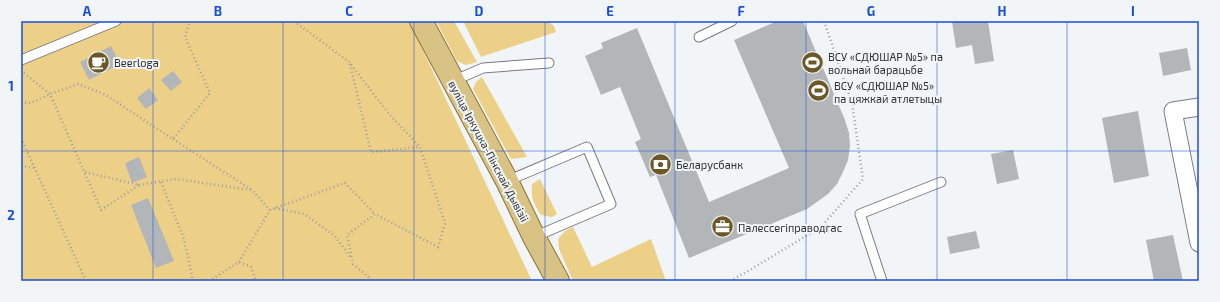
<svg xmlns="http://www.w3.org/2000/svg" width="1220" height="302" font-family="'Exo 2',sans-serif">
	<rect width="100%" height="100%" fill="#f1f5f7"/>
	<!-- green -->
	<g fill="#edd087">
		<path d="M21 21H409L532 281H21Z"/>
		<path d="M436 21H454L477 62 466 65 457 61Z"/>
		<path d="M463 21H548L554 26 556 32 481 57Z"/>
		<path d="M482 77 527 157 511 159 473 89 476 82Z"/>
		<path d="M540 179 557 214 552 217 541 215C533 203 531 198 532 184Z"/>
		<path d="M573 227 592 267 651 239 666 281H573L559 249 558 239 565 231Z"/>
	</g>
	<!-- building -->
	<g fill="#b3b6b8">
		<path d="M777 21H803L845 120 849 133 850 146 848 160 843 172 837 184 828 194 807 209 689 258 656 175 650 177 635 142 641 139 620 87 601 95 585 56 603 48 601 43 637 28 709 202 789 168 734 40Z"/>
		<path d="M960 21H988L994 61 975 64 972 45 956 48 952 22Z"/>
		<path d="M111 46 120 64 89 80 80 62Z"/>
		<path d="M1187 48 1191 70 1163 76 1159 53Z"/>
		<path d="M173 71 182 82 171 91 161 80Z"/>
		<path d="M149 88 158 100 146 109 137 98Z"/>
		<path d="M1138 111 1149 176 1114 183 1102 118Z"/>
		<path d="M1013 150 1019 179 997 184 991 154Z"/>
		<path d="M139 157 147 177 132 183 125 163Z"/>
		<path d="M148 198 174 261 156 268 131 205Z"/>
		<path d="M976 231 980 248 950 254 947 237Z"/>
		<path d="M1173 235 1183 281H1154L1146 240Z"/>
	</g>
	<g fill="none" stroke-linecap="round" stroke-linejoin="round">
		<defs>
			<g id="service">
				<path d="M699 37 732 21"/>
				<path d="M21 60 116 21"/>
				<path d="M453 81 483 68 549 63"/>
				<path d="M507 181 587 147 611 204 534 237"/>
				<path d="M882 281 860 214 941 182"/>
			</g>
			<path id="minor" d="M1199 107 1173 111 1199 243"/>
			<path id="primary" d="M421 21 507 181 534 237 558 281"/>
		</defs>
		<!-- service casing -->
		<use href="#service" stroke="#797b7e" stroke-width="11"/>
		<!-- minor casing -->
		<use href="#minor" stroke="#797b7e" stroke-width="19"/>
		<!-- primary casing -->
		<use href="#primary" stroke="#8c7532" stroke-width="24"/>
		<!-- path -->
		<g stroke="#9ea0a2" stroke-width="2.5" stroke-dasharray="1 3" stroke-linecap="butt">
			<path d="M294 21 349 62 390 115 420 147 445 223 438 247 375 214 347 235 353 264 373 281"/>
			<path d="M350 64 371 152 419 147"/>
			<path d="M24 73 50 94 101 210 139 185 85 172"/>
			<path d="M21 102 31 103 50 94 78 84 104 94 173 139 210 93 185 37 190 21"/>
			<path d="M21 138 86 281"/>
			<path d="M173 139 252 190 270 210"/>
			<path d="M21 166 34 168"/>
			<path d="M161 182 184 239 193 281"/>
			<path d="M139 185 176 179 251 190"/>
			<path d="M275 208 304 214 334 235 351 258"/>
			<path d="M239 262 270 210 345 183 375 214"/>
			<path d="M209 281 239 262 251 267 256 281"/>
			<path d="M730 281 748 271 821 227 863 179 852 103 824 21"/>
		</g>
		<!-- service -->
		<use href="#service" stroke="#fff" stroke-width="9"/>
		<!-- minor -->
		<use href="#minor" stroke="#fff" stroke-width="17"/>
		<!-- primary -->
		<use href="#primary" stroke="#d8c284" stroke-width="22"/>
	</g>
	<!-- grid -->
	<path fill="none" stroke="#1d4ed8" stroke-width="1" stroke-opacity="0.55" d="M153 21V281M283 21V281M414 21V281M545 21V281M675 21V281M806 21V281M937 21V281M1067 21V281M21 151H1199"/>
	<!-- icons -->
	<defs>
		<symbol id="cafe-disc" viewBox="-11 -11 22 22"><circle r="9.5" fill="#6b5826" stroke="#f1f5f7"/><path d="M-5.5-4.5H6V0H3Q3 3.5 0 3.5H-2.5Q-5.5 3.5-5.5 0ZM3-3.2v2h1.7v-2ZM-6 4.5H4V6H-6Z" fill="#fff"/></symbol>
		<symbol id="stadium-disc" viewBox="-11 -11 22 22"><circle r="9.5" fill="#6b5826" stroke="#f1f5f7"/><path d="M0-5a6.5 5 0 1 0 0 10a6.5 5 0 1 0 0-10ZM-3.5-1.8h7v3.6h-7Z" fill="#fff"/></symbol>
		<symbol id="bank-disc" viewBox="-11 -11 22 22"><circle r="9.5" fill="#6b5826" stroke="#f1f5f7"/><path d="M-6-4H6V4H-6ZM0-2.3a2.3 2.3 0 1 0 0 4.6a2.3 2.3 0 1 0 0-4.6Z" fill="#fff"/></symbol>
		<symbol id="office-disc" viewBox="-11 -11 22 22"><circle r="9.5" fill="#6b5826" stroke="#f1f5f7"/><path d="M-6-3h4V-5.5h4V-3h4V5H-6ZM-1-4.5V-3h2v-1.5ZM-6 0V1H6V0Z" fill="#fff"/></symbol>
	</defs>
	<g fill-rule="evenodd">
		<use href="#cafe-disc" x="86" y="50" width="25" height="25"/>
		<use href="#stadium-disc" x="800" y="50" width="25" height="25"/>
		<use href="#stadium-disc" x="806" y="78" width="25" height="25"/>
		<use href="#bank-disc" x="648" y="152" width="25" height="25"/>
		<use href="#office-disc" x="710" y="214" width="25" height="25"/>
	</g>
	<g text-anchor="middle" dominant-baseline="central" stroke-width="4" stroke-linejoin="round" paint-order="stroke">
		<!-- poi labels -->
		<g font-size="11" fill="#2f3031" stroke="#f1f5f7" text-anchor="start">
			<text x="828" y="56">ВСУ «СДЮШАР №5» па<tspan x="828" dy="13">вольнай барацьбе</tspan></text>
			<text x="114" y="62">Beerloga</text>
			<text x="834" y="85">ВСУ «СДЮШАР №5»<tspan x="834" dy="13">па цяжкай атлетыцы</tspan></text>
			<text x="676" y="164">Беларусбанк</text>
			<text x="738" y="227">Палессегіправодгас</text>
		</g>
		<!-- street labels -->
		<g font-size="11" fill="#2f3031" stroke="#f1f5f7">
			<text transform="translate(489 151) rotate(62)">вуліца Іркуцка-Пінскай Дывізіі</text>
		</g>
	</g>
	<!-- border -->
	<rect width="1220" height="302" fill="none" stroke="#f1f5f7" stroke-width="44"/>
	<rect x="22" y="22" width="1176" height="258" fill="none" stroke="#1d4ed8" stroke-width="1.5"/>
	<g font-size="13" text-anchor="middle" font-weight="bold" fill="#1d4ed8">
		<text x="87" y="16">A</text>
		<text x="218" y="16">B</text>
		<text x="349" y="16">C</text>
		<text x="479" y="16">D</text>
		<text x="610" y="16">E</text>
		<text x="741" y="16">F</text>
		<text x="871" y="16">G</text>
		<text x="1002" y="16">H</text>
		<text x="1133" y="16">I</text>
		<text x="11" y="91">1</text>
		<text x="11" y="220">2</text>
	</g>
</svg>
